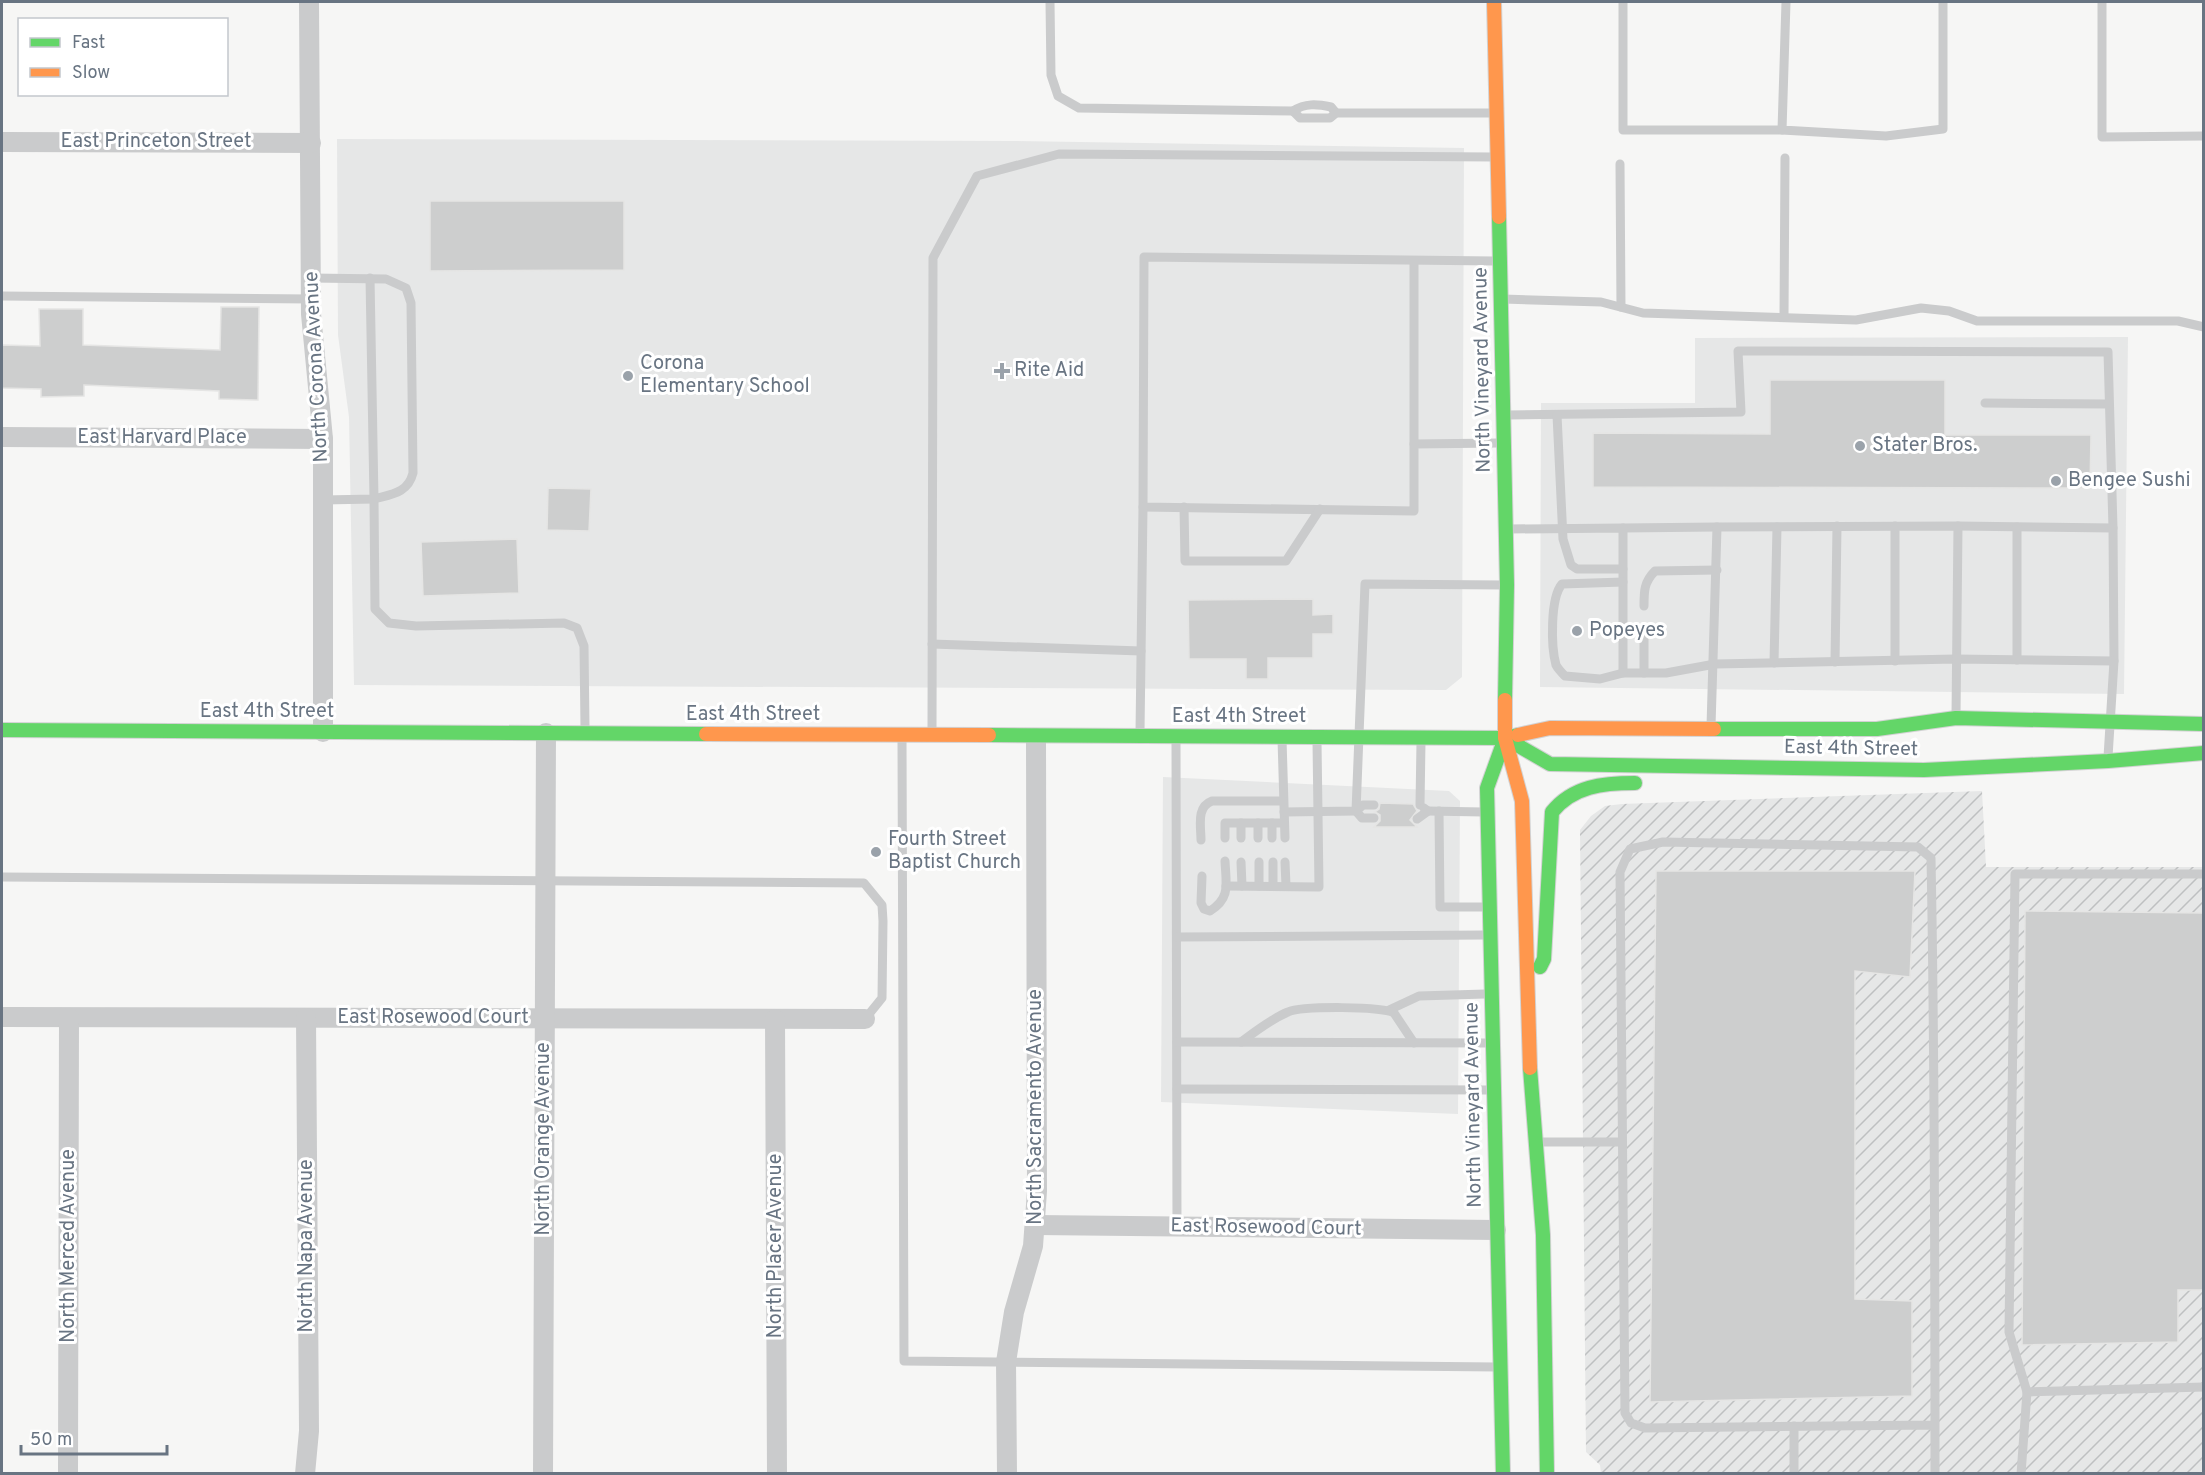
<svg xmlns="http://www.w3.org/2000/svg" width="2205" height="1475" font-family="Overpass,sans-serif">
	<defs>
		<pattern id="industrial-furrows" width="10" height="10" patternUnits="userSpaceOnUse" patternTransform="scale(1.5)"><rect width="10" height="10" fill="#e6e7e7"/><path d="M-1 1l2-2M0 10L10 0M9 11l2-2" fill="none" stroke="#bec0c1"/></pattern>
	</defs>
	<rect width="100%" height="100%" fill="#f6f6f5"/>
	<!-- built -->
	<g fill="#e6e7e7">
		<path d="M337 139 1012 141 1464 148 1462 677 1446 690 354 685 349 417 338 335Z"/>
		<path d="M2128 337 2124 694 1540 687 1541 403H1695V338Z"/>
		<path d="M1163 777 1449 791 1460 801 1458 1114 1161 1102Z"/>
	</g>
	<!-- industrial -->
	<path fill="url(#industrial-furrows)" d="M1982 791 1986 867H2203V1473H1601L1600 1465 1586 1452 1580 830 1591 816 1605 806 1622 804Z"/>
	<!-- building -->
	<g fill="#cdcece" stroke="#e5e5e4" stroke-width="1.5">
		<path d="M430 201H624V270L430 271Z"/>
		<path d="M221 307H259L258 400 219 399V391L84 385V396L41 397V389L2 388V345L40 346 39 309H83V345L220 350Z"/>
		<path d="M1770 380H1945V435H2091L2090 488 1593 487V433L1770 434Z"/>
		<path d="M548 488 591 489 589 531 547 530Z"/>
		<path d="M517 539 519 593 423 596 421 542Z"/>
		<path d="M1313 599V615L1333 614V634H1313V658H1268V679H1246V659H1189L1188 600Z"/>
		<path d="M1380 803 1413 804 1417 811 1410 820 1417 827H1374L1380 821V815L1375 812 1379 809Z"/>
		<path d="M1656 871H1915L1910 977 1855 971V1299L1912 1301V1396L1650 1402Z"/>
		<path d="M2025 911 2204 913V1290H2178V1342L2022 1345Z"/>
	</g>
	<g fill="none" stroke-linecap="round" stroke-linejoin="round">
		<defs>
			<g id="fast">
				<path d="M1499 217 1507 585 1505 700"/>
				<path d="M1714 729H1877L1956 718 2204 724"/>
				<path d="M2 730 706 734"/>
				<path d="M989 735 1505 738 1518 735"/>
				<path d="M1505 738 1550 764 1924 770 2108 761 2204 753"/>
				<path d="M1540 967 1544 959 1552 812C1573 786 1603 783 1635 783"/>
				<path d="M1530 1068 1543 1235 1547 1474"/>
				<path d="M1503 1474 1487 788 1505 738"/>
			</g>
			<g id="slow">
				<path d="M1494 2 1499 217"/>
				<path d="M1505 700V738L1522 801 1530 1068"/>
				<path d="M706 734 989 735"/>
				<path d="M1518 735 1550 728 1714 729"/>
			</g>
		</defs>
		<!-- fast casing -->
		<use href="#fast" stroke="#d2d2d3" stroke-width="16"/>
		<!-- slow casing -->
		<use href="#slow" stroke="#d2d2d3" stroke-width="16"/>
		<!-- lane -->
		<g stroke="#cacbcc" stroke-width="9">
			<path d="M1050 2 1051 75 1058 96 1079 108 1293 111C1305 103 1317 104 1331 107L1336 113"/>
			<path d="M1623 2V130H1782"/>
			<path d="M1786 2 1782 130 1886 136 1943 129V2"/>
			<path d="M2102 2V137L2204 136"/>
			<path d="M1293 111 1300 118H1330L1336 113H1491"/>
			<path d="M1620 164 1621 307"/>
			<path d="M1494 261 1144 257 1143 507 1414 511V444L1499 443"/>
			<path d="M311 278 386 279 406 288 411 303 413 473C408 493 392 494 374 499L375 609 389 623 416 626 564 623 577 628 584 646 585 728"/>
			<path d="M2 296 311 299"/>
			<path d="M1503 299 1601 302 1643 313 1856 320 1921 308 1949 311 1977 321H2178L2204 327"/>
			<path d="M1784 317 1785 158"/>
			<path d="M1985 403 2108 404"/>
			<path d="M1508 415 1741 412 1738 351 2108 352 2113 528"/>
			<path d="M1557 415 1563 539 1571 565 1577 569H1623"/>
			<path d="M1414 444V261"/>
			<path d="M323 500 374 499 370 278"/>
			<path d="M1184 507 1185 561H1286L1320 509"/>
			<path d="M1958 526 2113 528 2114 661 2108 757"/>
			<path d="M2017 527V660"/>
			<path d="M1623 528 1717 527"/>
			<path d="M1510 529 1623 528V673H1666L1715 664 1955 659 2114 661"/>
			<path d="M1644 606C1644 591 1644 582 1655 571L1717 570"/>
			<path d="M1644 628V673"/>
			<path d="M932 644 1141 651"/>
			<path d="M1895 661V526"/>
			<path d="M1835 662 1837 526"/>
			<path d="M1774 663 1777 527"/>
			<path d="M1623 673 1600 679 1565 676C1562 673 1558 669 1556 665 1551 647 1550 598 1562 584L1623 582"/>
			<path d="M1711 726 1717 527 1958 526 1956 715"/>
			<path d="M932 730 933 258 977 176 1059 154 1493 157"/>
			<path d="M1140 732 1143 507"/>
			<path d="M902 738 904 1361 1497 1367"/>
			<path d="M1282 739 1285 838"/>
			<path d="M1176 740 1177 1227"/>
			<path d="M1374 805H1363L1356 811 1362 818H1374"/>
			<path d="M1420 805 1421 742"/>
			<path d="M1428 811 1483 812"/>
			<path d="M1439 811 1440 907H1486"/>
			<path d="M1284 812 1356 811 1365 584 1504 585"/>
			<path d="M1417 819 1428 811 1424 808"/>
			<path d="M1241 823V838"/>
			<path d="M1258 823V838"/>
			<path d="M1272 823V838"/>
			<path d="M1225 838V823H1284"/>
			<path d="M1201 840C1201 826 1196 807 1212 801H1283"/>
			<path d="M1241 862 1242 886"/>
			<path d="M1259 862V886"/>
			<path d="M1273 862V886"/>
			<path d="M1285 862 1286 886"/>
			<path d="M1202 876 1201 903 1204 909 1210 911C1231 898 1226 884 1225 861"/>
			<path d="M2 877 864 883 882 905 883 921 882 998 865 1019"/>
			<path d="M1226 886 1319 887 1317 742"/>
			<path d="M1177 937 1484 935"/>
			<path d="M1389 1010 1419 996 1485 994"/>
			<path d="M1177 1042 1486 1043"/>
			<path d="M1241 1042C1256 1031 1271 1019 1288 1012 1301 1006 1383 1006 1394 1013L1414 1043"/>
			<path d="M1177 1089 1489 1090"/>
			<path d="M1540 1142H1622"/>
			<path d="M2027 1392 2204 1387"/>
			<path d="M1794 1474V1426"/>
			<path d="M1935 1474C1935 1268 1935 1063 1931 858L1918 847 1663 842 1630 849 1620 872 1625 1413 1631 1423 1645 1428 1935 1425"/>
			<path d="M2021 1474 2027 1392 2009 1332 2015 874H2204"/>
		</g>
		<!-- street -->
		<g stroke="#cacbcc" stroke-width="20">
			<path d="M309 2 311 314 323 439V732"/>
			<path d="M2 142 311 143"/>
			<path d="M2 437 323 439"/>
			<path d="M2 1017 865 1019"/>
			<path d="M775 1019 777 1474"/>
			<path d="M1036 1225 1496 1230"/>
			<path d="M68 1474 69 1018"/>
			<path d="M305 1474 309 1431 306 1018"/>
			<path d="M543 1474 546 733"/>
			<path d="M1007 1474 1006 1362 1014 1312 1033 1246 1037 1191 1036 738"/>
		</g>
		<!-- fast -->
		<use href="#fast" stroke="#63d668" stroke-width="14"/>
		<!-- slow -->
		<use href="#slow" stroke="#ff974d" stroke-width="14"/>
	</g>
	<!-- markers -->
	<g fill="#9aa2aa" stroke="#fff" stroke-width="2">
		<path d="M999 362h6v6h6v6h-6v6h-6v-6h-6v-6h6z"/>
		<circle cx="628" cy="376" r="6"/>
		<circle cx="1860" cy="446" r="6"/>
		<circle cx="2056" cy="481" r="6"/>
		<circle cx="1577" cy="631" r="6"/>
		<circle cx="876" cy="852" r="6"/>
	</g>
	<g text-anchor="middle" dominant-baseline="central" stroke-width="6" stroke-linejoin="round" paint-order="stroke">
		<!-- street labels -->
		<g font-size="20" fill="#687482" stroke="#fff">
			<text x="156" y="142">East Princeton Street</text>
			<text transform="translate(317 367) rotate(-93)">North Corona Avenue</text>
			<text transform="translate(1483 370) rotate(-91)">North Vineyard Avenue</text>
			<text x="162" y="438">East Harvard Place</text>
			<text x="267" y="712">East 4th Street</text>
			<text x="753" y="715">East 4th Street</text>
			<text x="1239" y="717">East 4th Street</text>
			<text transform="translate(1851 749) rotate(1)">East 4th Street</text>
			<text x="433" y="1018">East Rosewood Court</text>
			<text transform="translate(1474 1105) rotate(-91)">North Vineyard Avenue</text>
			<text transform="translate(1036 1107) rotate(-90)">North Sacramento Avenue</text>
			<text transform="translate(544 1139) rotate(-90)">North Orange Avenue</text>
			<text transform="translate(1266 1228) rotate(1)">East Rosewood Court</text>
			<text transform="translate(69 1246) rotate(-90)">North Merced Avenue</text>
			<text transform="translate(307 1246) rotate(-90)">North Napa Avenue</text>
			<text transform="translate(776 1246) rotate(-90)">North Placer Avenue</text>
		</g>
		<!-- poi labels -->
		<g font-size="20" fill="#687482" stroke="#fff" text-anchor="start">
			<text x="640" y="364">Corona<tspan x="640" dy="23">Elementary School</tspan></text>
			<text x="1014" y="371">Rite Aid</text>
			<text x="1872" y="446">Stater Bros.</text>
			<text x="2068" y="481">Bengee Sushi</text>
			<text x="1589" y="631">Popeyes</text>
			<text x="888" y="840">Fourth Street<tspan x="888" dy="23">Baptist Church</tspan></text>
		</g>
	</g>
	<!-- border -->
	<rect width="2205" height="1475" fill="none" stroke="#687482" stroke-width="6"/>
	<!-- legend -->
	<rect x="18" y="18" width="210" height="78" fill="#ffffff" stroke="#c3c7cd" stroke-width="1.5"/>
	<rect x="30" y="38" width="30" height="9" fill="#63d668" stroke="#c3c7cd" stroke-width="1.5"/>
	<text x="72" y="48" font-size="18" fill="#687482">Fast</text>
	<rect x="30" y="68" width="30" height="9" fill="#ff974d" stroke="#c3c7cd" stroke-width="1.5"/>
	<text x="72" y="78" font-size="18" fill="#687482">Slow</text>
	<!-- scale -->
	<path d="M21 1445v9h146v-9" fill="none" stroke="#687482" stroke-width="3"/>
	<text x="30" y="1445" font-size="18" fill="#687482" stroke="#ffffff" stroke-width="4.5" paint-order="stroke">50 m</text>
</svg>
